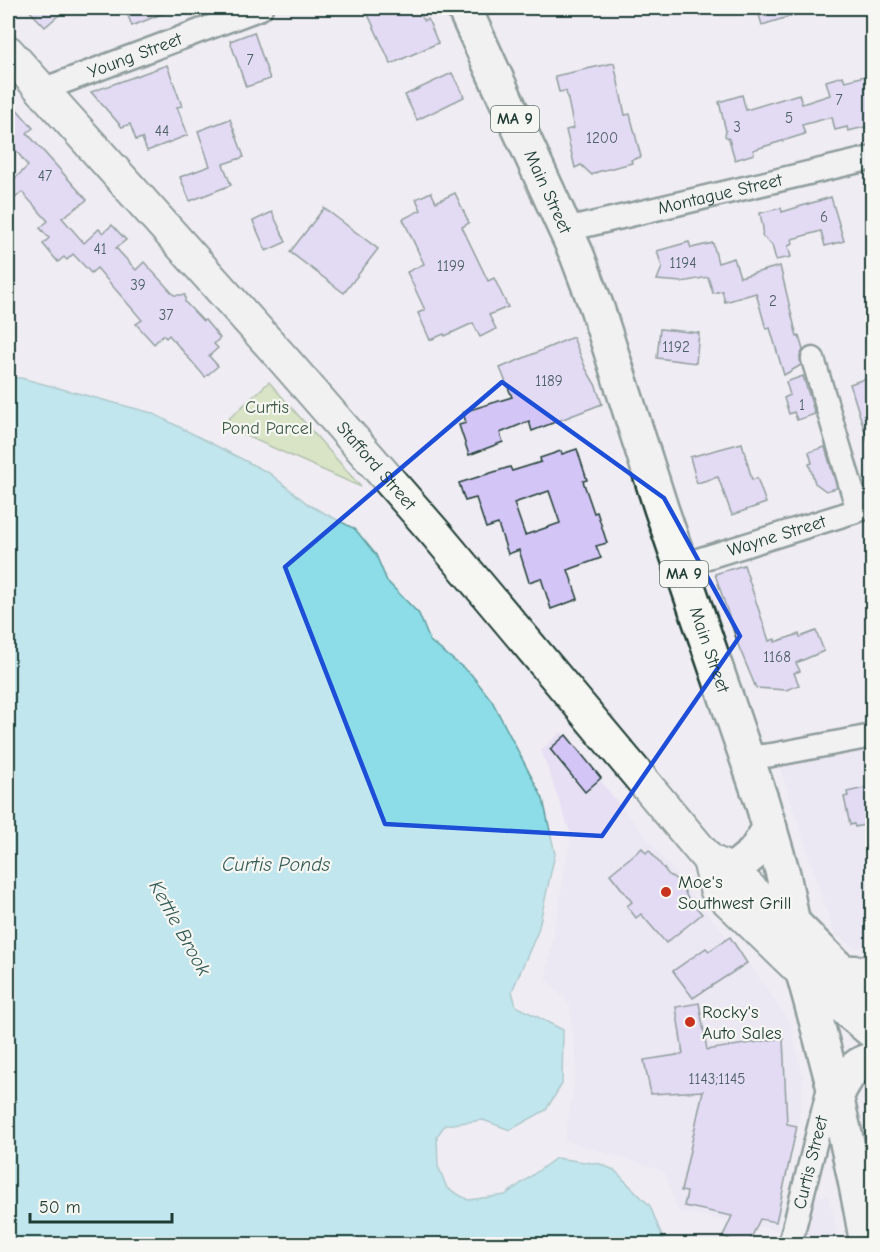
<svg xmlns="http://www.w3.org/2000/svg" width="880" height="1252" font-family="'Comic Neue',sans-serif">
	<rect width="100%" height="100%" fill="#efecf3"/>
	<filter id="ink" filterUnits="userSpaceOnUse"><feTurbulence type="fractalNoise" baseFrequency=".0167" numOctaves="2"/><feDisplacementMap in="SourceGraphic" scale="12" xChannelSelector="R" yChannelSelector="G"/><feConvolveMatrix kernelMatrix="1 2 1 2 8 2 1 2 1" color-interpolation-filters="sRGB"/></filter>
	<g filter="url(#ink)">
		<!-- built -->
		<g fill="#e7e0f4">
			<path d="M561 732 755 972 790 1023 803 1077 800 1111 777 1230 678 1211 664 1171 565 1140 577 1068 570 1005 546 979 571 835 541 750Z"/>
			<path d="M872 749V948L852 947 834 933 780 767Z"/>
			<path d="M872 1085V1141L862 1087Z"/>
			<path d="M816 1195 829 1197 839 1244H801Z"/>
		</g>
		<!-- green -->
		<path fill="#bed990" stroke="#6e8b62" stroke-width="1.5" d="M269 382 361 487 222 425Z"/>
		<!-- water -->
		<path fill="#8cdde7" stroke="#609d9f" stroke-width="1.5" d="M8 378H21L152 413 269 473 309 505 355 529 376 555 387 581 419 614 430 641 471 674 492 701 543 799 555 854 538 931 512 991 516 1006 563 1030 562 1084 546 1110 510 1130 483 1120 445 1125 437 1136 438 1166 447 1188 468 1200 505 1195 556 1158 600 1164 614 1170 650 1206 665 1244H8Z"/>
		<!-- building -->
		<g fill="#d4c5f7" stroke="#1f3d34" stroke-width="1.5" fill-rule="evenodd">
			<path d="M27 8H67L45 27Z"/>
			<path d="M125 8H176L132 26Z"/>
			<path d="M365 8H418L424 21 428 19 438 43 391 64Z"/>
			<path d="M757 8H807V11L762 25Z"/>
			<path d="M254 32 270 79 246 87 230 41Z"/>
			<path d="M614 63 625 115 630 114 641 157 631 160 632 163 597 172 592 175 581 165 575 168 566 130 574 128 566 91 559 92 555 76Z"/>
			<path d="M167 65 182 106 177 107 188 135 147 151 142 138 136 140 130 124 122 127 91 92Z"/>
			<path d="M452 73 464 97 417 120 405 95Z"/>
			<path d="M873 74V125L848 131 847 127 835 130 832 117 802 125 805 134 753 150 754 154 735 160 729 139 725 136 726 131 719 102 742 95 746 110 799 94 802 104 830 95 826 81 843 76 845 81Z"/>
			<path d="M8 99 33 128 27 133 87 200 62 218 84 243 99 229 103 233 112 225 126 240 116 248 136 270 144 262 174 295H185V302L203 321 205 320 220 338 214 344 218 348 209 356 218 366 205 377 169 335 166 338 163 335 154 344 136 324 142 320 97 268 91 273 73 254 67 260 64 257 58 262 43 244 49 238 40 228 48 221 22 192 8 204V185L28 166 8 140Z"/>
			<path d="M230 119 244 157 223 164 231 185 190 201 180 177 210 166 198 131Z"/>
			<path d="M431 192 436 202 455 193 469 223 462 227 488 281 494 278 508 307 489 315 496 329 480 337 473 323 445 336 444 334 430 340 418 313 425 310 407 272 424 264 403 219 421 210 416 199Z"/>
			<path d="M831 197 844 241 825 246 821 231 792 239 793 244 788 246 791 257 776 260 772 245 762 236 763 228 760 213 781 208 782 212Z"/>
			<path d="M324 208 378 249 344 293 290 252Z"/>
			<path d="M272 212 286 242 266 251 253 221Z"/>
			<path d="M689 242 691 248 713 243 718 263 734 258 740 277 780 266 797 337 799 336 803 350 800 356 801 365 784 375 770 328 766 329 756 293 725 302 722 291 713 293 708 277 682 282 657 280 662 267 657 251Z"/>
			<path d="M660 329 699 333 696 363 657 358Z"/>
			<path d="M573 337 586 369 596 386 602 404 532 431 529 421 500 433 503 442 469 455 459 425 466 423 463 412 512 397 500 368Z"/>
			<path d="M803 376 815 414 797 420 794 412 789 414 784 398 790 395 786 382Z"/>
			<path d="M873 376V444L869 445 850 384Z"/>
			<path d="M742 443 752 480 757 478 766 503 732 515 718 477 697 483 690 457Z"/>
			<path d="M825 447 837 488 826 491 815 483 809 464 812 463 809 452Z"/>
			<path d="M577 449 587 480 583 481 594 513 597 512 607 543 596 546 601 558 568 570 578 599 551 609 541 578 529 582 519 550 508 554 498 524 486 528 476 498 465 501 459 483 510 467 512 471 541 462 540 458 561 451 562 454ZM549 491 560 523 525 535 514 503Z"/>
			<path d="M744 565 769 641 775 639V642L799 634 800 637 816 631 824 651 796 663 800 671 794 673 799 685 786 690 756 688 739 647 715 574Z"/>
			<path d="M566 735 601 778 585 792 550 749Z"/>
			<path d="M873 786V823L855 827 854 824 850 825 844 797 848 796 847 792Z"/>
			<path d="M642 848 646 853 649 850 669 875 681 882 687 897 702 914 666 943 641 914 636 918 627 906 632 902 610 874Z"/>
			<path d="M730 937 747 963 693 998 673 971 706 948 709 951Z"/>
			<path d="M699 1003 707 1050 783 1038 787 1124 797 1126 776 1222 760 1219 748 1245H741L723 1236 732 1216 684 1206 687 1192 681 1191 703 1091 651 1094 644 1060 683 1054 676 1007Z"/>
		</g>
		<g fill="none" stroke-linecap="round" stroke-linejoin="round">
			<defs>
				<g id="minor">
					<path id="s1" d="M42 90 261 8"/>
					<path id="s2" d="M566 230 872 158"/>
					<path d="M813 359 858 510"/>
					<path id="s3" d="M682 565 872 506"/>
					<path d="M746 758 772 755 872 736"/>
					<path d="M836 966 872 968"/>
					<path id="s4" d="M790 1244 830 1084"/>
				</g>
				<g id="secondary">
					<path id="s5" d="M8 52 285 361 436 534 709 860 732 871 766 904 791 921"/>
					<path d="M709 860 716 889 803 973"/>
				</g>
				<g id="primary">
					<path d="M732 871 754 853 770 828"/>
					<path d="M803 973C828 1062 852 1153 867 1244"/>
					<path d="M835 1099C845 1079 851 1065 872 1059"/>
				</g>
				<g id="trunk">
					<path id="s6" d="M464 8 577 255 597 308 661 508 762 802 783 874 803 973 872 1031"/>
					<path d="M791 921 836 966 872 996"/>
				</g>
			</defs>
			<!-- minor casing -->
			<use href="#minor" stroke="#1f3d34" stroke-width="27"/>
			<!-- secondary casing -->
			<use href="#secondary" stroke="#1f3d34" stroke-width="36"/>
			<!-- primary casing -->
			<use href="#primary" stroke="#1f3d34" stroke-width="38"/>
			<!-- trunk casing -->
			<use href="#trunk" stroke="#1f3d34" stroke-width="38"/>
			<!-- minor -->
			<use href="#minor" stroke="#f6f6f2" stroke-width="22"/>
			<!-- secondary -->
			<use href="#secondary" stroke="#f6f6f2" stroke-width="32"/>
			<!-- primary -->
			<use href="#primary" stroke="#f6f6f2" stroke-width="33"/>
			<!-- trunk -->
			<use href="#trunk" stroke="#f6f6f2" stroke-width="33"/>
		</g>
	</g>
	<!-- marked area -->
	<path d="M0 0H880V1252H0ZM502 382 664 498 740 636 602 836 385 824 285 567Z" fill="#efecf3" fill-opacity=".55" fill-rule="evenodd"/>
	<path fill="none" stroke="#1d4ed8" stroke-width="4.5" stroke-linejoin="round" d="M502 382 664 498 740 636 602 836 385 824 285 567Z"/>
	<!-- markers -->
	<g fill="#c8321e" stroke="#f6f6f2" stroke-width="2">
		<circle cx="666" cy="892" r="6"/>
		<circle cx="690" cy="1022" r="6"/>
	</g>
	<g text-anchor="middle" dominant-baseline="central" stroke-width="4.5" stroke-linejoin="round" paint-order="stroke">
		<!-- number labels -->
		<g font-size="15" fill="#4c5f65">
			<text x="250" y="60">7</text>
			<text x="839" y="100">7</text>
			<text x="789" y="118">5</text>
			<text x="737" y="127">3</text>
			<text x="162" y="131">44</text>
			<text x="602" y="138">1200</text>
			<text x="45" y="176">47</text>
			<text x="824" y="217">6</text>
			<text x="100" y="249">41</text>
			<text x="683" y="263">1194</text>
			<text x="451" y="266">1199</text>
			<text x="138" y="285">39</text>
			<text x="773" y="301">2</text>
			<text x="166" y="315">37</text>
			<text x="676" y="347">1192</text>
			<text x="549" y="381">1189</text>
			<text x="802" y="405">1</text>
			<text x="777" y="657">1168</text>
			<text x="717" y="1079">1143;1145</text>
		</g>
		<!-- shield labels -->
		<g fill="#f6f6f2" stroke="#60746d" stroke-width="1.5">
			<rect x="491" y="106" width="48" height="26" rx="4.5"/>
			<rect x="660" y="561" width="48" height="26" rx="4.5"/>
		</g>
		<g font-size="16" font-weight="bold" fill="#1f3d34">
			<text x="515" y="119">MA 9</text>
			<text x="684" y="574">MA 9</text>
		</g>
		<!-- street labels -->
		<g font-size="18" fill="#1f3d34" stroke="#f6f6f2">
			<text stroke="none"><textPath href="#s1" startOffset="99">Young Street</textPath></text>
			<text stroke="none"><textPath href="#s6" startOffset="202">Main Street</textPath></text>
			<text stroke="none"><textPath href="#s2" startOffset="158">Montague Street</textPath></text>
			<text stroke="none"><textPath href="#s5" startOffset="554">Stafford Street</textPath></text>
			<text stroke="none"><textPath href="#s3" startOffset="99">Wayne Street</textPath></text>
			<text stroke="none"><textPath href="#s6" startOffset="688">Main Street</textPath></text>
			<text stroke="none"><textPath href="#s4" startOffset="84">Curtis Street</textPath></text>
		</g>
		<!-- park labels -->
		<g font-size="18" fill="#3f5c46" stroke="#f6f6f2">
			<text x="267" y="407">Curtis<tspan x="267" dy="21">Pond Parcel</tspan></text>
		</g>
		<!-- poi labels -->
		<g font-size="18" fill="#1f3d34" stroke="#f6f6f2" text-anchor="start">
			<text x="678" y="882">Moe's<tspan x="678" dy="21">Southwest Grill</tspan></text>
			<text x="702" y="1012">Rocky's<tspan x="702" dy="21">Auto Sales</tspan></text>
		</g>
		<!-- water labels -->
		<g font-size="20" font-style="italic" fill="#355d58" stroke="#f6f6f2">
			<text x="276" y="864">Curtis Ponds</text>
			<text transform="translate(180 928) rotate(61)">Kettle Brook</text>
		</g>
	</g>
	<!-- margin -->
	<rect width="880" height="1252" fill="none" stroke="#f6f6f2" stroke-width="30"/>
	<rect x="15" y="15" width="850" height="1222" fill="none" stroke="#1f3d34" stroke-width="2" filter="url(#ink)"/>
	<!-- scale -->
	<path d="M30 1213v9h142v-9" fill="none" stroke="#1f3d34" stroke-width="3"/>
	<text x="39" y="1213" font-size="18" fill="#1f3d34" stroke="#f6f6f2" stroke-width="4.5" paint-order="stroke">50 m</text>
</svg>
